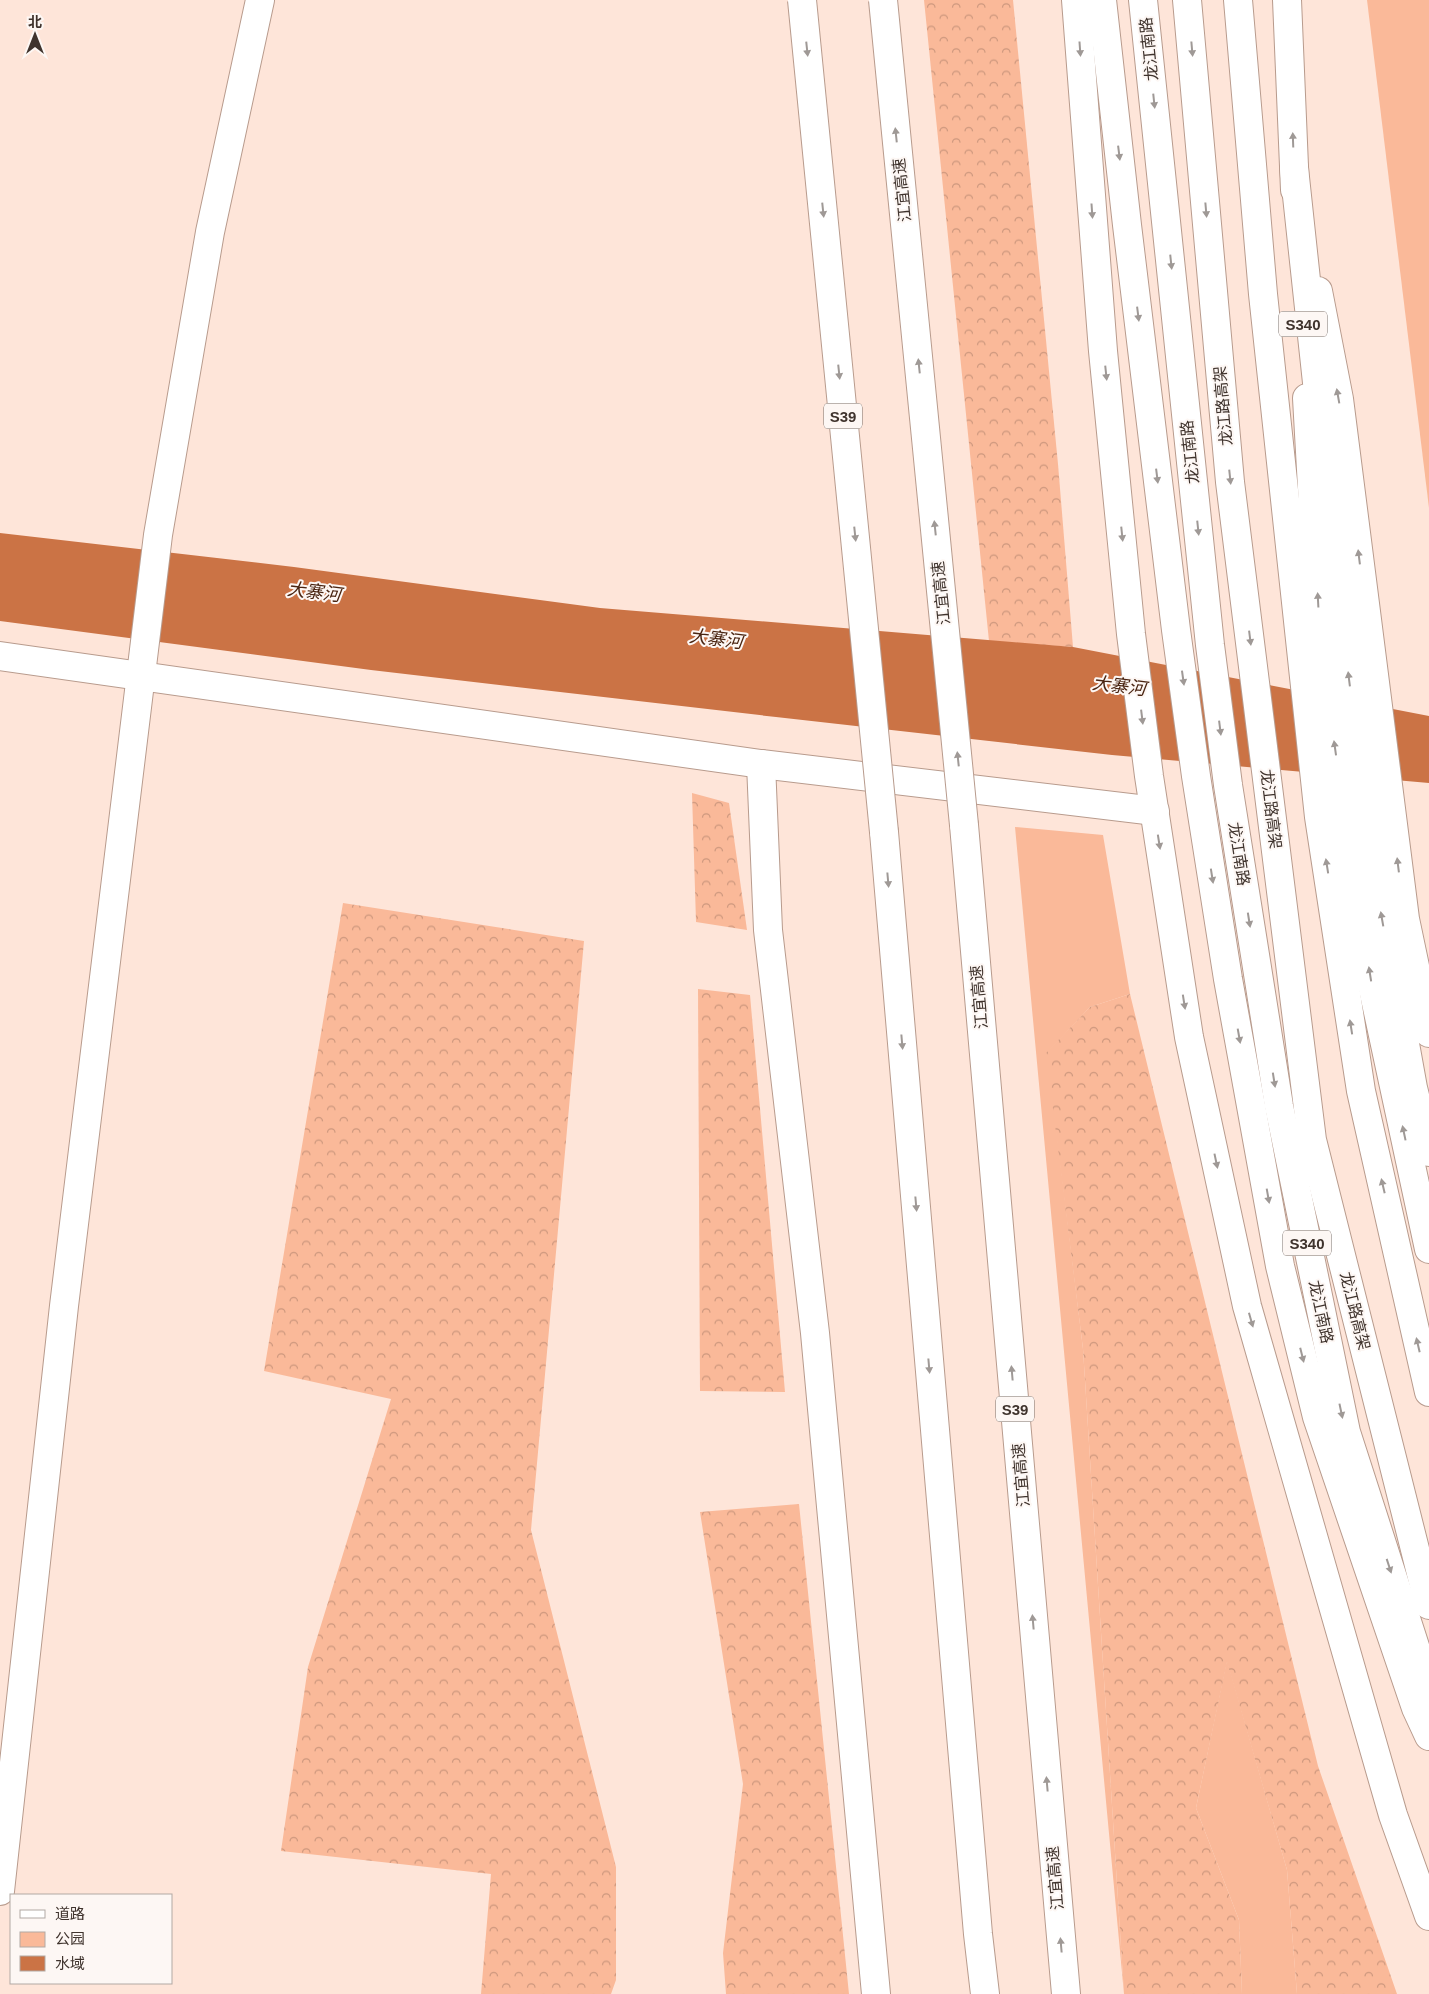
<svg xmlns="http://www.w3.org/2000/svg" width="1429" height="1994" font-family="Helvetica,'Noto Sans SC',sans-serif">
	<defs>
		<pattern id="forest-crowns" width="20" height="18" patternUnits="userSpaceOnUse" patternTransform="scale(1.25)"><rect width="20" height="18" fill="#fab999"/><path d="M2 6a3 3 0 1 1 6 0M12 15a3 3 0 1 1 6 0" fill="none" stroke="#cc977d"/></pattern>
	</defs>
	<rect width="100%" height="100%" fill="#fee5d9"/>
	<!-- green -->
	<g fill="#fab999">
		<path d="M1367 0H1429V508Z"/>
		<path d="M1015 827 1103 835 1130 994 1090 1007 1047 1053 1083 1349 1124 1994Z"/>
		<path d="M1227 1660 1287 1870 1297 1994H1242L1239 1920 1196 1808Z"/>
	</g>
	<!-- forest -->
	<g fill="url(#forest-crowns)">
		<path d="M924 0H1013L1058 464 1073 647 989 641Z"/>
		<path d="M692 793 729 803 747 930 696 922Z"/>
		<path d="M343 903 584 941 531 1530 616 1867V1980L611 1994H481L491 1874 281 1851 308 1667 391 1399 264 1371Z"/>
		<path d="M698 989 750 995 785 1392 700 1391Z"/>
		<path d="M1130 994 1318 1766 1397 1994H1297L1287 1870 1227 1662 1196 1808 1239 1920 1242 1994H1124L1083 1349 1046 1053 1090 1007Z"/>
		<path d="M799 1504 849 1994H726L723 1953 743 1784 700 1512Z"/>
	</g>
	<!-- water -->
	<path fill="#cb7345" d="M0 533 294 567 600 608 1073 647 1429 716V783L1112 755 776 717 371 670 0 621Z"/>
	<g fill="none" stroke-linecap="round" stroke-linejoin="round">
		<defs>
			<path id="minor" d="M761 764 768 930 815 1333 876 1994"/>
			<g id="tertiary">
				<path d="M0 656 761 764 1155 811"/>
				<path d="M0 1891 64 1306 158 535 210 232 260 0"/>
			</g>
			<g id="primary">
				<path d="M1076 0 1103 351 1131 634 1149 776 1189 1037 1247 1306 1393 1815 1429 1916"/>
				<path d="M1143 0 1210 645 1228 785 1279 1106 1346 1432 1429 1690"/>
				<path d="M1287 0 1295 190"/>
				<path d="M1318 291 1339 399 1405 919 1429 1033"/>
				<path d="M1307 398 1321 648 1341 796 1372 984 1429 1249"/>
			</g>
			<g id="trunk">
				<path d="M1102 0 1127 225 1176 630 1196 776 1228 979 1280 1266 1317 1417 1416 1708 1429 1736"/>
				<path d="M1187 0 1230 482 1312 1140 1429 1605"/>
				<path d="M1238 0 1263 294 1319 817 1361 1091 1429 1392"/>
				<path d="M1294 168 1346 653 1367 834 1413 1088 1429 1152"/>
			</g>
			<g id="motorway">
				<path d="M964 825 1066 1994"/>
				<path d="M884 832 978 1934 985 1994"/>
			</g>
		</defs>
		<!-- minor casing -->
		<use href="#minor" stroke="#b89b8d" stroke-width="30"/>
		<!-- tertiary casing -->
		<use href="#tertiary" stroke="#b89b8d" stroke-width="30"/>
		<!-- primary casing -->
		<use href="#primary" stroke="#b89b8d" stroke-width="30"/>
		<!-- trunk casing -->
		<use href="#trunk" stroke="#b89b8d" stroke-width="30"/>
		<!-- motorway casing -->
		<use href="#motorway" stroke="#b89b8d" stroke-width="30"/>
		<!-- minor -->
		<use href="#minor" stroke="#fff" stroke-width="28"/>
		<!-- tertiary -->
		<use href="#tertiary" stroke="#fff" stroke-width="28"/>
		<!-- primary -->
		<use href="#primary" stroke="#fff" stroke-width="28"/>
		<!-- trunk -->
		<use href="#trunk" stroke="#fff" stroke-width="28"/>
		<!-- motorway -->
		<use href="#motorway" stroke="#fff" stroke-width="28"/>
		<defs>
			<g id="motorway-bridge">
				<path d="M802 0 884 832"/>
				<path d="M883 0 964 825"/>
			</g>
		</defs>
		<!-- motorway-bridge casing -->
		<use href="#motorway-bridge" stroke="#b89b8d" stroke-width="30" stroke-linecap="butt"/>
		<!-- motorway-bridge -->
		<use href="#motorway-bridge" stroke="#fff" stroke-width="28"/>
	</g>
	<!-- one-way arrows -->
	<defs><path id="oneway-solid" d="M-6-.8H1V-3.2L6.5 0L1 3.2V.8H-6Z" transform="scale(1.25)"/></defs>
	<g fill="#9f9996">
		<use href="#oneway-solid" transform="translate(807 49) rotate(84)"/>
		<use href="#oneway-solid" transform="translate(1080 49) rotate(86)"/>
		<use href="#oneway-solid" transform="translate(1192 49) rotate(85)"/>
		<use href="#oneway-solid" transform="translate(1154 101) rotate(84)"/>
		<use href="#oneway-solid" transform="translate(896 135) rotate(-96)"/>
		<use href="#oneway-solid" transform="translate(1293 140) rotate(-92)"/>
		<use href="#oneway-solid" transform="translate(1119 153) rotate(83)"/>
		<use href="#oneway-solid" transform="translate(823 210) rotate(84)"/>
		<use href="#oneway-solid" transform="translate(1206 210) rotate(85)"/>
		<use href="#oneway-solid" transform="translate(1092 211) rotate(86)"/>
		<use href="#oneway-solid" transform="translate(1171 262) rotate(84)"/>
		<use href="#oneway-solid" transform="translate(1138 314) rotate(83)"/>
		<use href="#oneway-solid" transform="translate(919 366) rotate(-96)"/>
		<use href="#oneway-solid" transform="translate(839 372) rotate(84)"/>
		<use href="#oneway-solid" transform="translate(1106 373) rotate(84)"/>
		<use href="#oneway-solid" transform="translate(1338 396) rotate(-100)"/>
		<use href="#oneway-solid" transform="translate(1157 476) rotate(83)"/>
		<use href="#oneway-solid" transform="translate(1230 477) rotate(84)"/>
		<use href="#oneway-solid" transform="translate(935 528) rotate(-96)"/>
		<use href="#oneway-solid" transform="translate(1198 528) rotate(84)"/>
		<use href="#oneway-solid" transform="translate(855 534) rotate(84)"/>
		<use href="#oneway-solid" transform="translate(1122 534) rotate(84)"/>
		<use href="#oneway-solid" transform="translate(1359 557) rotate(-97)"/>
		<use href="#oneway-solid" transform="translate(1318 600) rotate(-93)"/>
		<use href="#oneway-solid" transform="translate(1250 638) rotate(83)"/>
		<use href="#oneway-solid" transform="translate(1183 678) rotate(82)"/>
		<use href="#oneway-solid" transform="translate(1349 679) rotate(-97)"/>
		<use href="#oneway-solid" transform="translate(1142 717) rotate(83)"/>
		<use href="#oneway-solid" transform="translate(1220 728) rotate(83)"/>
		<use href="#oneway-solid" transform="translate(1335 748) rotate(-98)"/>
		<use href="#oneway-solid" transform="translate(958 759) rotate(-96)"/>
		<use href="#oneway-solid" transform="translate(1159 842) rotate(81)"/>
		<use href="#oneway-solid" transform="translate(1398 865) rotate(-97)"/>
		<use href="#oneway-solid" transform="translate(1327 866) rotate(-99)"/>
		<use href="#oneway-solid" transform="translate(1212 876) rotate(81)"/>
		<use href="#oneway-solid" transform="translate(888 880) rotate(85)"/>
		<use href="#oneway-solid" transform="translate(1382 919) rotate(-100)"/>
		<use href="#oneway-solid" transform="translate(1249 920) rotate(81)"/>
		<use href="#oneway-solid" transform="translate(1370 974) rotate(-99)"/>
		<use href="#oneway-solid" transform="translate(1184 1002) rotate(81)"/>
		<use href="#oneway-solid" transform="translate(1351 1027) rotate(-99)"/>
		<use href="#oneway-solid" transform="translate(1239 1036) rotate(80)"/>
		<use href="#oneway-solid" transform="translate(902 1042) rotate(85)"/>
		<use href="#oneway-solid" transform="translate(1274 1080) rotate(81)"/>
		<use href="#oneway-solid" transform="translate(1404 1133) rotate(-102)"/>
		<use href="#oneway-solid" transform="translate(1216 1161) rotate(78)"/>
		<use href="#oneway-solid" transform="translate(1383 1186) rotate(-103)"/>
		<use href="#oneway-solid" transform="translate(1268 1196) rotate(80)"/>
		<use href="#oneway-solid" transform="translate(916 1204) rotate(85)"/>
		<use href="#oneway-solid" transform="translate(1251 1320) rotate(74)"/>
		<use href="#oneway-solid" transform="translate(1418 1345) rotate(-103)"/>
		<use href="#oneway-solid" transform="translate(1302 1355) rotate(76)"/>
		<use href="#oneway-solid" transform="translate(929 1366) rotate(85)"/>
		<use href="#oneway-solid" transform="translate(1012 1373) rotate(-95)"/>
		<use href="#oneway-solid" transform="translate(1341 1411) rotate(78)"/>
		<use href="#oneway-solid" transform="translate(1389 1566) rotate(72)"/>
		<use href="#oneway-solid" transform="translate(1033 1622) rotate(-95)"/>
		<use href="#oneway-solid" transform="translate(1047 1784) rotate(-95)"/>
		<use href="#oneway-solid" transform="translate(1061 1945) rotate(-95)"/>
	</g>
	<g text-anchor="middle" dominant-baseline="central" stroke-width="4" stroke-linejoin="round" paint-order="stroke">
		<!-- shield labels -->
		<g fill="#fdf7f4" stroke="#786e69" stroke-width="1">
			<rect x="1279" y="311.5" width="48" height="25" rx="4"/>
			<rect x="824" y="403.5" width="38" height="25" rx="4"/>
			<rect x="1283" y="1230.5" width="48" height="25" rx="4"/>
			<rect x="996" y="1396.5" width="38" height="25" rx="4"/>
		</g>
		<g font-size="15" font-weight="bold" fill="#3f332d">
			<text x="1303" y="324">S340</text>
			<text x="843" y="416">S39</text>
			<text x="1307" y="1243">S340</text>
			<text x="1015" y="1409">S39</text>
		</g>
		<!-- street labels -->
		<g font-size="16" fill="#3f332d" stroke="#fdf7f4">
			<text transform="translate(1149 49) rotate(-96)">龙江南路</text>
			<text transform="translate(902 190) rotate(-96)">江宜高速</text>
			<text transform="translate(1223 406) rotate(-95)">龙江路高架</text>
			<text transform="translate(1190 452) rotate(-96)">龙江南路</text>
			<text transform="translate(941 593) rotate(-96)">江宜高速</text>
			<text transform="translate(1271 809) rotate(83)">龙江路高架</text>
			<text transform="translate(1239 854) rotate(81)">龙江南路</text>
			<text transform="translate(979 997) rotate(-95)">江宜高速</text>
			<text transform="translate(1355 1311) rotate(76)">龙江路高架</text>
			<text transform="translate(1321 1312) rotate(78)">龙江南路</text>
			<text transform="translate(1021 1475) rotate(-95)">江宜高速</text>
			<text transform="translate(1055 1878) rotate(-95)">江宜高速</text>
		</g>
		<!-- water labels -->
		<g font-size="18" font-style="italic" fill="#4a2512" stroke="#fdf7f4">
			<text transform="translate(314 592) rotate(7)">大寨河</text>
			<text transform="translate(716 639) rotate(7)">大寨河</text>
			<text transform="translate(1119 686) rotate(7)">大寨河</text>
		</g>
	</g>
	<!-- legend -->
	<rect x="10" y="1894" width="162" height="90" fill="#fdf7f4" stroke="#b1a9a4"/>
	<rect x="20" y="1910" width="25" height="8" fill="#ffffff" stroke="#b1a9a4"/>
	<text x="55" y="1919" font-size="15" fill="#3f332d">道路</text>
	<rect x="20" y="1932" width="25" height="15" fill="#fab999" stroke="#b1a9a4"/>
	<text x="55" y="1944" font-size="15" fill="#3f332d">公园</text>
	<rect x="20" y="1956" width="25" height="15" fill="#cb7345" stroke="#b1a9a4"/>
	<text x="55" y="1969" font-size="15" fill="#3f332d">水域</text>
	<!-- north arrow -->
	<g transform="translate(35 35)" stroke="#fdf7f4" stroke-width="4" paint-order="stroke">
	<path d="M0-4L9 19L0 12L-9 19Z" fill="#3f332d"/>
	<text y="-8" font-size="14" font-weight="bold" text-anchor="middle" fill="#3f332d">北</text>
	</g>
</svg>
